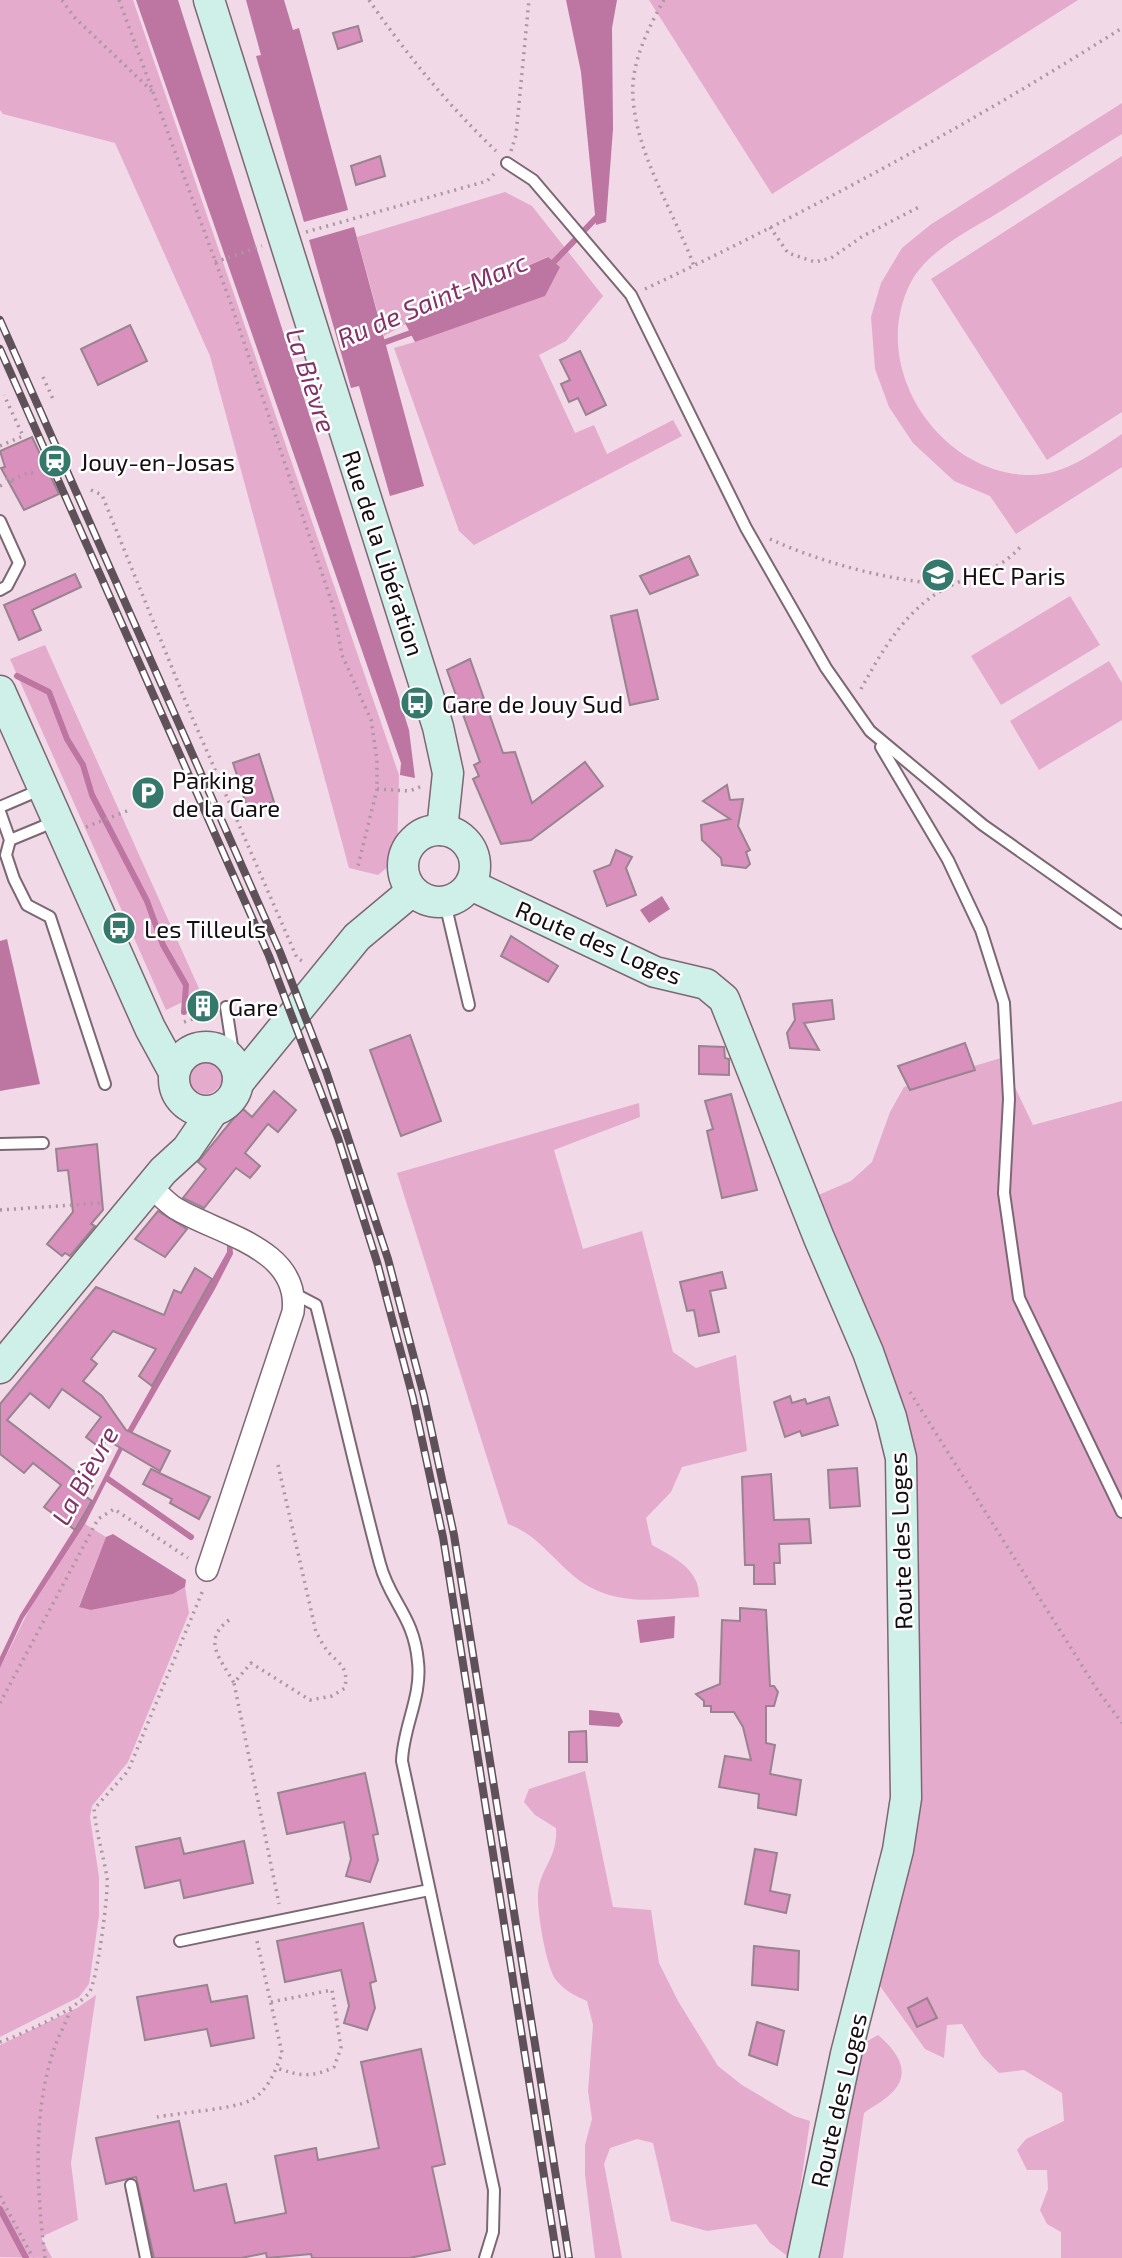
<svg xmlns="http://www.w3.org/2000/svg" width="1122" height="2258" font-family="'Exo 2',sans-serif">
	<rect width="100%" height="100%" fill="#f1d9e7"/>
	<!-- green -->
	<g fill="#e4abcd">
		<path d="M0 0H133L399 775 397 859 378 875 349 868 210 356 115 143 3 114 0 110Z"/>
		<path d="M649 0H1078L772 194Z"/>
		<path d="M1122 103V134C1083 158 1045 183 1006 208 975 228 929 248 911 282 868 364 936 471 1026 475 1063 477 1093 453 1122 434V467L1016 534 990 496 954 481 913 443 889 407 875 369 871 317 881 283 902 248 930 225Z"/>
		<path d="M1122 156V412L1047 460 931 279Z"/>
		<path d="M505 192 532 206 603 296 566 341 539 355 575 433 594 425 607 454 673 420 682 436 474 545 459 531 394 348 415 342 560 267 547 257 447 301 384 336 357 237Z"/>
		<path d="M1070 596 1100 645 1001 705 971 656Z"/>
		<path d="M45 645 201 993 166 1010 10 659Z"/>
		<path d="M1109 661 1122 683V720L1039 770 1010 721Z"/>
		<path d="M1001 1058 1033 1125 1122 1101V2258H1061V2232L1047 2224 1040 2210 1048 2189 1047 2170H1027L1017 2150 1026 2139 1064 2121 1062 2093 1024 2070 999 2073 982 2056 962 2024 947 2025 944 2058 925 2049 880 1986 913 1516 809 1199 851 1181 872 1162 890 1112 904 1087Z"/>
		<circle cx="205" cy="1077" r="17"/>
		<path d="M639 1103 640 1117 554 1150 583 1249 642 1231 673 1352 696 1368 736 1355 747 1451 682 1467 671 1492 646 1518 652 1545C673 1557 700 1569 699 1597 660 1599 623 1606 588 1586 558 1569 542 1536 508 1524L397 1173Z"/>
		<path d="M85 1524 106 1537 79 1606 91 1610 173 1594 185 1587 189 1613 128 1762 92 1806 90 1817 99 1877V1916L89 1984 79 1997 0 2037V1668L38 1592Z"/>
		<path d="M585 1771 613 1907 651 1910 659 1963 678 2001 718 2066 742 2085 794 2116 810 2121 790 2258 770 2243 756 2224 707 2231 671 2221 653 2143 637 2139 610 2148 604 2164 622 2258H595L585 2174V2145L592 2119 588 2091 593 2025 587 2001C575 1996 564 1990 556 1980 546 1967 537 1911 538 1895 539 1868 558 1860 556 1828L535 1815 524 1802 529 1789Z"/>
		<path d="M96 1995 71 2163 78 2220 41 2237 52 2258 0 2257V2045L77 2008Z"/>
		<path d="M878 2035C899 2053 915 2076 886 2098 879 2104 871 2107 864 2113L843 2258H820L831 2176 866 2042Z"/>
	</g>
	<!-- water -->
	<g fill="#bc76a1">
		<path d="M136 0H178L409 730 415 778 400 775 401 763Z"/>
		<path d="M246 0H284L293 30 299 28 348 210 304 222 256 56 261 55Z"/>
		<path d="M566 0H617L612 28 613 129 606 222 596 225 581 72Z"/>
		<path d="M354 227 424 486 390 496 359 386 351 388 309 240Z"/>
		<path d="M548 257 560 267 545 296 415 342 405 323 447 301Z"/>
		<path d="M662 896 670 909 649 923 640 910Z"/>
		<path d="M7 939 40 1084 0 1091V941Z"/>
		<path d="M227 1236 232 1239 233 1254 215 1289 123 1449 85 1524 23 1619 0 1668V1657L20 1615 92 1501 127 1431 227 1252Z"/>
		<path d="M113 1534 186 1580 185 1587 173 1594 91 1610 79 1607 106 1537Z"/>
		<path d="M675 1616 674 1638 640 1643 637 1620Z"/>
		<path d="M589 1710 619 1713 623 1722 619 1727 589 1725Z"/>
	</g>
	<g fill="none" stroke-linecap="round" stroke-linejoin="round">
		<!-- stream -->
		<g stroke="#bc76a1" stroke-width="6">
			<path d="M548 268 599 215"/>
			<path d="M380 344 416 331"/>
			<path d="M292 378 317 368"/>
			<path d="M17 676 49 692 67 739 83 765 92 795 147 901 163 945 186 985 184 1012"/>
			<path d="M108 1479 191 1537"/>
			<path d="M0 2209 26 2258"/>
		</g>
	</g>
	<!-- building -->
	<g fill="#d990bc" stroke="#99838f" stroke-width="2">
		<path d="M358 26 362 41 338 49 333 33Z"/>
		<path d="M380 156 385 176 356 185 351 166Z"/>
		<path d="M130 325 147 361 98 385 81 349Z"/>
		<path d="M580 351 606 405 586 415 578 398 569 402 561 384 570 380 560 360Z"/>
		<path d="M32 437 59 494 24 510 1 468 5 467 0 451Z"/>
		<path d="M689 556 698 575 650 594 640 576Z"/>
		<path d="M75 574 81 587 32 610 41 630 19 640 4 605Z"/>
		<path d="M637 610 658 699 630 705 611 616Z"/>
		<path d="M470 659 503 753 515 752 532 803 585 762 603 786 531 840 501 844 473 779 479 776 474 765 480 762 447 670Z"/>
		<path d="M259 754 274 802 248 810 233 763Z"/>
		<path d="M727 785 730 800 743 799 738 826 750 850 746 852 750 864 746 868 722 865 721 858 702 840 701 825 730 819 703 801Z"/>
		<path d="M616 850 632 857 626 868 636 895 607 906 594 871 610 865Z"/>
		<path d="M511 936 558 966 548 982 501 956Z"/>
		<path d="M832 1000 834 1019 804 1023 819 1050 790 1048 787 1033 795 1020 793 1004Z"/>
		<path d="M410 1035 441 1121 401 1136 370 1050Z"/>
		<path d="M965 1043 975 1070 910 1090 898 1066Z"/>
		<path d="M699 1046 724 1047 725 1058 729 1059V1075L699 1074Z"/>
		<path d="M274 1091 296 1110 278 1132 268 1124 245 1153 260 1166 250 1178 236 1168 204 1208 183 1198 206 1169 198 1162 242 1108 252 1117Z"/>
		<path d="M731 1094 757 1190 722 1198 707 1131 713 1129 705 1101Z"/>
		<path d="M97 1144 103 1210 91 1224 95 1226 70 1256 65 1253 62 1256 47 1244 73 1212 68 1170 58 1171 56 1149Z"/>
		<path d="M158 1211 187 1229 165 1257 135 1239Z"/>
		<path d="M195 1268 212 1279 152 1386 139 1376 156 1349 113 1331 91 1359 97 1364 83 1381 102 1396 126 1430 170 1451 160 1471 107 1440 100 1448 86 1437 101 1417 62 1389 49 1408 30 1393 7 1420 93 1486 85 1496 92 1501 75 1530 44 1507 61 1485 33 1463 24 1473 0 1454V1404L96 1287 164 1315 174 1290 181 1293Z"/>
		<path d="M722 1272 726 1288 710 1291 719 1332 699 1336 694 1310 687 1311 680 1282Z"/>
		<path d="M790 1396 792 1403 805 1399 807 1404 829 1397 838 1425 802 1436 800 1431 785 1437 774 1402Z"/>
		<path d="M857 1468 860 1506 830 1508 828 1470Z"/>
		<path d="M151 1469 210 1497 199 1519 170 1503 172 1499 143 1484Z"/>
		<path d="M771 1474 774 1520 809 1519 811 1543 779 1544 780 1563H774L775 1584H754V1565H745L742 1477Z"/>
		<path d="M740 1608 766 1610 770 1686H774L778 1692 774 1706H766V1743L775 1745 770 1774 801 1780 796 1815 758 1808 759 1794 719 1787 725 1756 751 1760 743 1727 734 1712H711V1706H704V1701L696 1694 720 1684 722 1620 740 1621Z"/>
		<path d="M586 1731 587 1762H569V1732Z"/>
		<path d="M365 1773 378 1834 373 1835 378 1860 370 1882 346 1876 351 1859 344 1822 287 1834 278 1793Z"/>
		<path d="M180 1838 184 1854 244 1841 253 1883 184 1898 180 1880 145 1888 136 1847Z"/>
		<path d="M755 1849 777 1853 770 1891 790 1895 786 1913 745 1904Z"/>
		<path d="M363 1923 376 1981 370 1983 375 2008 367 2030 344 2023 349 2006 341 1970 285 1982 277 1941Z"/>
		<path d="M754 1946 799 1951 798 1990 752 1985Z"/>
		<path d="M207 1985 211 2002 247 1996 254 2038 211 2046 207 2029 145 2040 137 1997Z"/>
		<path d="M927 1998 937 2018 917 2027 908 2008Z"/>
		<path d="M757 2022 784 2031 777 2065 749 2055Z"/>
		<path d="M421 2049 445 2164 432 2167 450 2250 409 2258H312L311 2254 267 2258 266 2253 241 2258H154L136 2177 106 2184 96 2138 179 2121 194 2191 226 2184 235 2223 286 2213 275 2156 316 2148 318 2160 379 2148 361 2062Z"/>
	</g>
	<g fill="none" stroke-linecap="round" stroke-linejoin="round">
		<defs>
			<g id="lane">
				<path d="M507 163 533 180 631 295 746 528 826 668 870 731 983 825 1122 923"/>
				<path d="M0 521 19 563 7 586 0 590"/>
				<path d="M881 747 948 860 981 930 1004 1003 1009 1099 1004 1193 1019 1298 1122 1512"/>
				<path d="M0 807 42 789"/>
				<path d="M0 812 10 840 6 855 14 879 27 905 50 917 105 1084"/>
				<path d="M10 840 56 821"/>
				<path d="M445 903 469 1005"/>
				<path d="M226 1007 232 1046"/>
				<path d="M0 1144 43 1143"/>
				<path d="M295 1294 316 1305C338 1391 357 1478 380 1564 390 1602 414 1616 418 1662 422 1697 403 1727 402 1761L494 2190 493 2232 485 2258"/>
				<path d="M180 1941 429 1890"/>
				<path d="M131 2185 146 2258"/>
			</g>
			<path id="street" d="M151 1187C159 1194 167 1203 175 1208 218 1234 301 1248 293 1312L207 1570"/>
			<g id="secondary">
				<path d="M209 0 438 727 448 773 442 830"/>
				<path d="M0 691 150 1028 174 1072"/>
				<circle cx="439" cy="866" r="36"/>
				<path d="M471 885 655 972 706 984 724 999 819 1238 868 1352 891 1417 901 1458 906 1798 898 1850 846 2054 803 2258"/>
				<circle cx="206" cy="1079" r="32"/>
				<path d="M238 1083 357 937 412 891"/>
				<path d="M0 1368 163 1171 187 1149 213 1111"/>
			</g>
		</defs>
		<!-- lane casing -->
		<use href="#lane" stroke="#7c6773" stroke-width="14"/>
		<!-- street casing -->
		<use href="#street" stroke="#7c6773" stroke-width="24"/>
		<!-- secondary casing -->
		<use href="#secondary" stroke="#7c6773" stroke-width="33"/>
		<!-- path -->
		<g stroke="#aa97a2" stroke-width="3.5" stroke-dasharray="2 5" stroke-linecap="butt">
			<path d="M62 0 74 17 154 93"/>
			<path d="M119 0 230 301 333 606 342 655 371 720 377 760V789L357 870"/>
			<path d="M369 0C407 55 448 105 496 151"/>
			<path d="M664 0C648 28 630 65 633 98 637 156 674 212 694 266"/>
			<path d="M511 151 516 135 529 0"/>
			<path d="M770 227 788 253 815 262 831 258 863 236 919 207"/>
			<path d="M306 232 487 181 495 173"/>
			<path d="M215 262 262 246"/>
			<path d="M645 289C810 211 969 125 1122 28"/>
			<path d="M43 377 53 399"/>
			<path d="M0 446 23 436 4 395"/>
			<path d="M6 478 12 480 9 486"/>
			<path d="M12 480 30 472 35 474"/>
			<path d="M0 486 4 484"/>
			<path d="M91 490 102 495 192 717 297 958 304 962"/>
			<path d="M770 539C825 564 891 581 951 585"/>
			<path d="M861 689C883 649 908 605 952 585 978 573 1002 569 1021 546"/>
			<path d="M377 789 410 791 422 786"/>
			<path d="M86 827 127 811"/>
			<path d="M184 1022 210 1013"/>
			<path d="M0 1210 102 1203"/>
			<path d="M910 1392 1098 1691 1122 1723"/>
			<path d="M278 1465 316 1632C320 1639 324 1647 329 1653 342 1666 348 1668 345 1688L332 1696 310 1700 251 1663 234 1683 279 1904"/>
			<path d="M229 1620C201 1641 221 1659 234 1683"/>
			<path d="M0 1703 98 1519 114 1509 188 1558"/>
			<path d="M271 2002 332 1990 341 2048 334 2067C312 2078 299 2076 277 2068"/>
			<path d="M0 2042C23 2034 73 2011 89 1993 97 1983 109 1891 107 1877 103 1854 96 1832 94 1809L128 1771 203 1590"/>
			<path d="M157 2117C179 2113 232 2109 249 2101 267 2093 276 2070 282 2053L257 1941"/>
			<path d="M0 2196 33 2258"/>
			<path d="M45 2258C37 2192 32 2117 53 2052 58 2037 66 2022 72 2007"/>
		</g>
		<!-- lane -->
		<use href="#lane" stroke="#fff" stroke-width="10"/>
		<!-- street -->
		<use href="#street" stroke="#fff" stroke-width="21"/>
		<!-- secondary -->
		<use href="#secondary" stroke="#cef0e9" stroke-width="30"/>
		<defs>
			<g id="rail">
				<path d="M0 320 280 952 326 1071 388 1259 424 1396 454 1535 569 2258"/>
				<path d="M0 349 269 956 338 1138 377 1262 413 1398 443 1537 557 2258"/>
			</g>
		</defs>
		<!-- rail casing -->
		<use href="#rail" stroke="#5f5159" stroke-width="8"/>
		<!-- rail -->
		<use href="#rail" stroke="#fff" stroke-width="5" stroke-dasharray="16" stroke-linecap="butt"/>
	</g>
	<!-- icons -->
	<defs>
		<symbol id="station-disc" viewBox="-11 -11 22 22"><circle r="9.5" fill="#35796d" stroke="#fff"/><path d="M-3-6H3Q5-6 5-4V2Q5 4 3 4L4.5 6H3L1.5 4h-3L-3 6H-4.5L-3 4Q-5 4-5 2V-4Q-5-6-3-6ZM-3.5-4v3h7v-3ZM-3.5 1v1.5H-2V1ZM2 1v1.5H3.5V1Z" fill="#fff"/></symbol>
		<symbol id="university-disc" viewBox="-11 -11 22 22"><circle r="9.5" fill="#35796d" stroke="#fff"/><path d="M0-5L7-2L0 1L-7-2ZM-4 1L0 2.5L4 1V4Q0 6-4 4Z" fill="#fff"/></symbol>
		<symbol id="bus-disc" viewBox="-11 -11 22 22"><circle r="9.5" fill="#35796d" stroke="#fff"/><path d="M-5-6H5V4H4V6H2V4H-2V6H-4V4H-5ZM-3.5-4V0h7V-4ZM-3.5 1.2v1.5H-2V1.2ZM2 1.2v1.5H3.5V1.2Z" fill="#fff"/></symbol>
		<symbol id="parking-disc" viewBox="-11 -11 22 22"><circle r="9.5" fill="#35796d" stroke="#fff"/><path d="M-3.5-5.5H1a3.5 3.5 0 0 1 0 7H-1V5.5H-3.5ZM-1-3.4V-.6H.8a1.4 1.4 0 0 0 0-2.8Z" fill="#fff"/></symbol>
		<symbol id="building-disc" viewBox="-11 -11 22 22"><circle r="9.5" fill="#35796d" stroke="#fff"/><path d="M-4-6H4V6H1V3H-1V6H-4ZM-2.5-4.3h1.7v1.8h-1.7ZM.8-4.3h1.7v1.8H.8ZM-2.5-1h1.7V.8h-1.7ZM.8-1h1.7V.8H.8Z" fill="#fff"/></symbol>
	</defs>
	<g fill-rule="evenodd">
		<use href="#station-disc" x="36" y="442" width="38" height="38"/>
		<use href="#university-disc" x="919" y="556" width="38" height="38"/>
		<use href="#bus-disc" x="398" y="684" width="38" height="38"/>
		<use href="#parking-disc" x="129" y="774" width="38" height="38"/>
		<use href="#bus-disc" x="100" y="909" width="38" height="38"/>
		<use href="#building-disc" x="184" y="987" width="38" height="38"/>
	</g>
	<g text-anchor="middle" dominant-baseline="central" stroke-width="5" stroke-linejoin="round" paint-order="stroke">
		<!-- poi labels -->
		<g font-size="24" fill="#150d12" stroke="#fff" text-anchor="start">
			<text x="80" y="461">Jouy-en-Josas</text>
			<text x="962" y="575">HEC Paris</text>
			<text x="442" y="703">Gare de Jouy Sud</text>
			<text x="172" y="779">Parking<tspan x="172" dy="28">de la Gare</tspan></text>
			<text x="144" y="928">Les Tilleuls</text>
			<text x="228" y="1006">Gare</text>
		</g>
		<!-- street labels -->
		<g font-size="24" fill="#150d12" stroke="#fff">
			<text transform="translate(384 553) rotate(72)">Rue de la Libération</text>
			<text transform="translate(599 942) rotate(23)">Route des Loges</text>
			<text transform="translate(900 1541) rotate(-92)">Route des Loges</text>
			<text transform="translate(838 2100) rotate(-77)">Route des Loges</text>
		</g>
		<!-- water labels -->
		<g font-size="26" font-style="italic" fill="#843069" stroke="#fff">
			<text transform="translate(432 299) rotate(-23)">Ru de Saint-Marc</text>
			<text transform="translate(312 380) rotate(72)">La Bièvre</text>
			<text transform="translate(84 1475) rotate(-61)">La Bièvre</text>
		</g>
	</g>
</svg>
